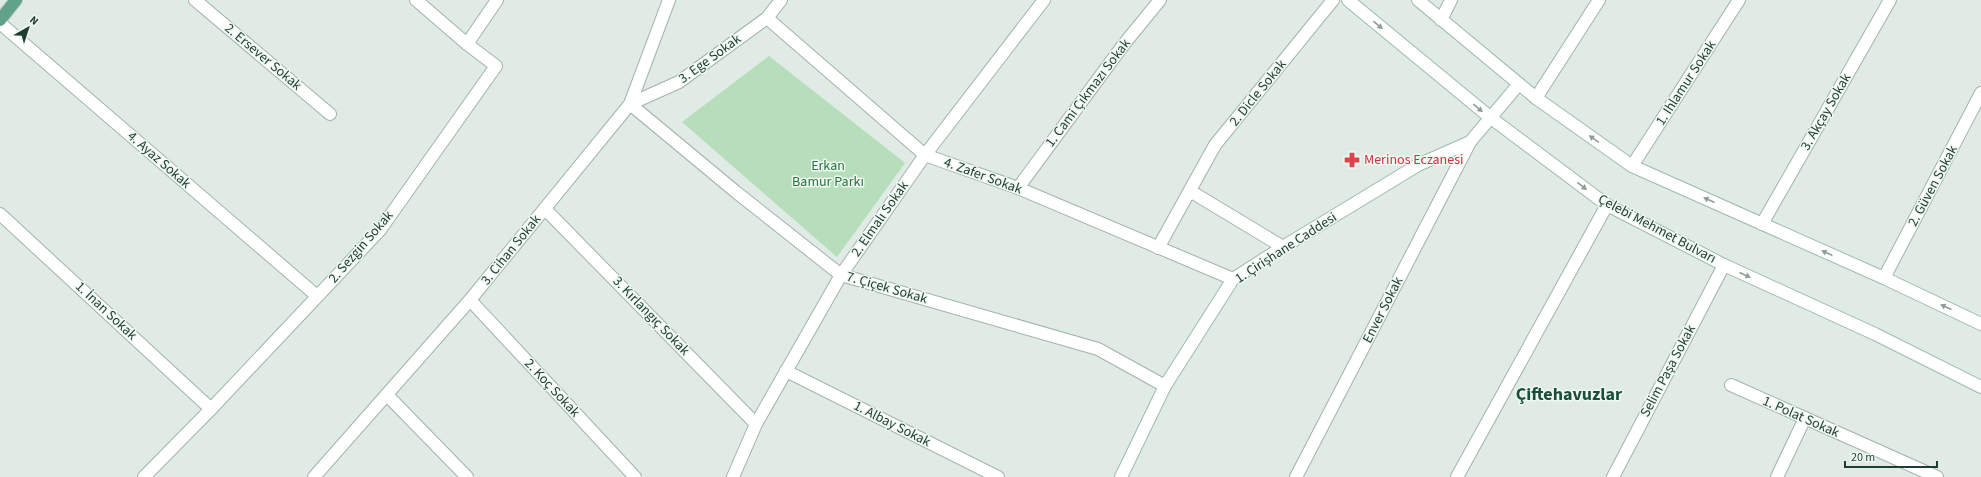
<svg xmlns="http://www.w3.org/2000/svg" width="1981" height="477" font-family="'Source Sans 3',sans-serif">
	<rect width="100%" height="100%" fill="#dfebe4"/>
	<!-- green -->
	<path fill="#b6debb" d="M769 56 905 163 837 257 682 122Z"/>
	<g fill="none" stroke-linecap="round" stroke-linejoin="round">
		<defs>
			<g id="street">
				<path d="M195 0 330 114"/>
				<path d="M416 0 467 44"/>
				<path d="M781 0 767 18 679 82 630 104 736 192 841 275 1098 349 1165 386"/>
				<path d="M767 18 925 155 1018 188 1233 279"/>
				<path d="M1441 20 1451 0"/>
				<path d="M0 23 317 296"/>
				<path d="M1536 98 1599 0"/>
				<path d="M1632 166 1739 0"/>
				<path d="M1018 188 1124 44 1160 0"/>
				<path d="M1190 191 1283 247"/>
				<path d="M545 209 756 424"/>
				<path d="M0 214 211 409"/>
				<path d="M1762 224 1890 0"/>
				<path d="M1158 248 1215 145 1333 0"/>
				<path d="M1884 278 1981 93"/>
				<path d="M470 300 635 477"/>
				<path d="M786 371 998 477"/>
				<path d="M1731 385 1937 477"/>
				<path d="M387 395 467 477"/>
				<path d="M144 477 211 409 380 230 496 66 467 44 497 0"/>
				<path d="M314 477 470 300 630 104 669 0"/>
				<path d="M733 477 756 424 841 275 925 155 1044 0"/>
				<path d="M1296 477 1470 142"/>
				<path d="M1457 477 1607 205"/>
				<path d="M1613 477 1724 265"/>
				<path d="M1777 477 1805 418"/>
			</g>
			<g id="secondary">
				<path d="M1348 0 1491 118 1607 205 1724 265 1875 334 1981 387"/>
				<path d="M1418 0 1536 98 1632 166 1884 278 1981 324"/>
				<path d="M1121 477 1165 386 1233 279 1283 247 1418 165 1470 142 1519 84"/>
			</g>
			<path id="primary" d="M0 20 16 0"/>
		</defs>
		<!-- street casing -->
		<use href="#street" stroke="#a2b3aa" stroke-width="14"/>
		<!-- secondary casing -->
		<use href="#secondary" stroke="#9fbaad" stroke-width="14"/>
		<!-- primary casing -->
		<use href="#primary" stroke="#c0c8c5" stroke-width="14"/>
		<!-- street -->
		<use href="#street" stroke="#fff" stroke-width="12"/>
		<!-- secondary -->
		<use href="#secondary" stroke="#fff" stroke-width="12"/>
		<!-- primary -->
		<use href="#primary" stroke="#61a388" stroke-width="12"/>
	</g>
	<!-- one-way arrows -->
	<defs><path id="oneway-solid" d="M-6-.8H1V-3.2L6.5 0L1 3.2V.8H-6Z"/></defs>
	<g fill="#8f9e98">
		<use href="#oneway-solid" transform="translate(1378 25) rotate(40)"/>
		<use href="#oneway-solid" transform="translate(1478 108) rotate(40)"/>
		<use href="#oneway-solid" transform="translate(1594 139) rotate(-145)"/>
		<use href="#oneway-solid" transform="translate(1582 186) rotate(37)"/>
		<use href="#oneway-solid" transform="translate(1709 200) rotate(-156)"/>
		<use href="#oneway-solid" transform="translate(1827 253) rotate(-156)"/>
		<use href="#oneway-solid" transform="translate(1745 275) rotate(25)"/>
		<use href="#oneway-solid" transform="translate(1946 307) rotate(-155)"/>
	</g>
	<!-- icons -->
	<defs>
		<symbol id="pharmacy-bare" viewBox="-9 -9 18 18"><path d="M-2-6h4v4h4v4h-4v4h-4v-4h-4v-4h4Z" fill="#e0444e" stroke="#eff8f2" stroke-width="2.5" paint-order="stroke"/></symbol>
	</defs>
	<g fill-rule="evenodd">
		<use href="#pharmacy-bare" x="1341" y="149" width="22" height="22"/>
	</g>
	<g text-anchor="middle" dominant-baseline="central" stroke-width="3" stroke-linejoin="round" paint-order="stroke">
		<!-- street labels -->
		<g font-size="14" fill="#1f3c30" stroke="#eff8f2">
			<text transform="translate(263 57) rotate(40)">2. Ersever Sokak</text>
			<text transform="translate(710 59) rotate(-36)">3. Ege Sokak</text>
			<text transform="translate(1686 83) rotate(-57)">1. Ihlamur Sokak</text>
			<text transform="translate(1088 93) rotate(-53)">1. Cami Çıkmazı Sokak</text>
			<text transform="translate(1258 93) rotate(-51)">2. Dicle Sokak</text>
			<text transform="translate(1826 112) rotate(-60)">3. Akçay Sokak</text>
			<text transform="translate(159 160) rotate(41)">4. Ayaz Sokak</text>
			<text transform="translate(983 176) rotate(20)">4. Zafer Sokak</text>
			<text transform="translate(1933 186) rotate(-62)">2. Güven Sokak</text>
			<text transform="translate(880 219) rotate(-55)">2. Elmalı Sokak</text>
			<text transform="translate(1657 229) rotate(28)">Çelebi Mehmet Bulvarı</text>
			<text transform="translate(361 247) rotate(-49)">2. Sezgin Sokak</text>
			<text transform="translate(1286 248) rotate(-33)">1. Çirişhane Caddesi</text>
			<text transform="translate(511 250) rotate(-51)">3. Cihan Sokak</text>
			<text transform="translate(887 288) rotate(16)">7. Çiçek Sokak</text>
			<text transform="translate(1383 310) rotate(-63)">Enver Sokak</text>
			<text transform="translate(106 311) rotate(43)">1. İnan Sokak</text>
			<text transform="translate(651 316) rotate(46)">3. Kırlangıç Sokak</text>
			<text transform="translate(1668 371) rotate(-62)">Selim Paşa Sokak</text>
			<text transform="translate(552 388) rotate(47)">2. Koç Sokak</text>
			<text transform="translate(1801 417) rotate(24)">1. Polat Sokak</text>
			<text transform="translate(892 424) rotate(27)">1. Albay Sokak</text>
		</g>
		<!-- health labels -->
		<g font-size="14" fill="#be3a42" stroke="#eff8f2" text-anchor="start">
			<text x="1364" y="160">Merinos Eczanesi</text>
		</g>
		<!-- park labels -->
		<g font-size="14" fill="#277539" stroke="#eff8f2">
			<text x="828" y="166">Erkan<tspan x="828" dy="16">Bamur Parkı</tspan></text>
		</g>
		<!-- district labels -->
		<g font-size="18" font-weight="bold" fill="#1a4f3a" stroke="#eff8f2">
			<text x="1569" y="394">Çiftehavuzlar</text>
		</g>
	</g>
	<!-- north arrow -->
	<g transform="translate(28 28) rotate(39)" stroke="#eff8f2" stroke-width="3" paint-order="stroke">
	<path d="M0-3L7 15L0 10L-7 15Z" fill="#1f3c30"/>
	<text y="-6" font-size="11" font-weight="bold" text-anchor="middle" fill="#1f3c30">N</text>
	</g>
	<!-- scale -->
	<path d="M1845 461v6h92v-6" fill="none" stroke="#1f3c30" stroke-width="2"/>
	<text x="1851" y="461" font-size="12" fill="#1f3c30" stroke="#eff8f2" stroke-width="3" paint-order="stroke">20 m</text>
</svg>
